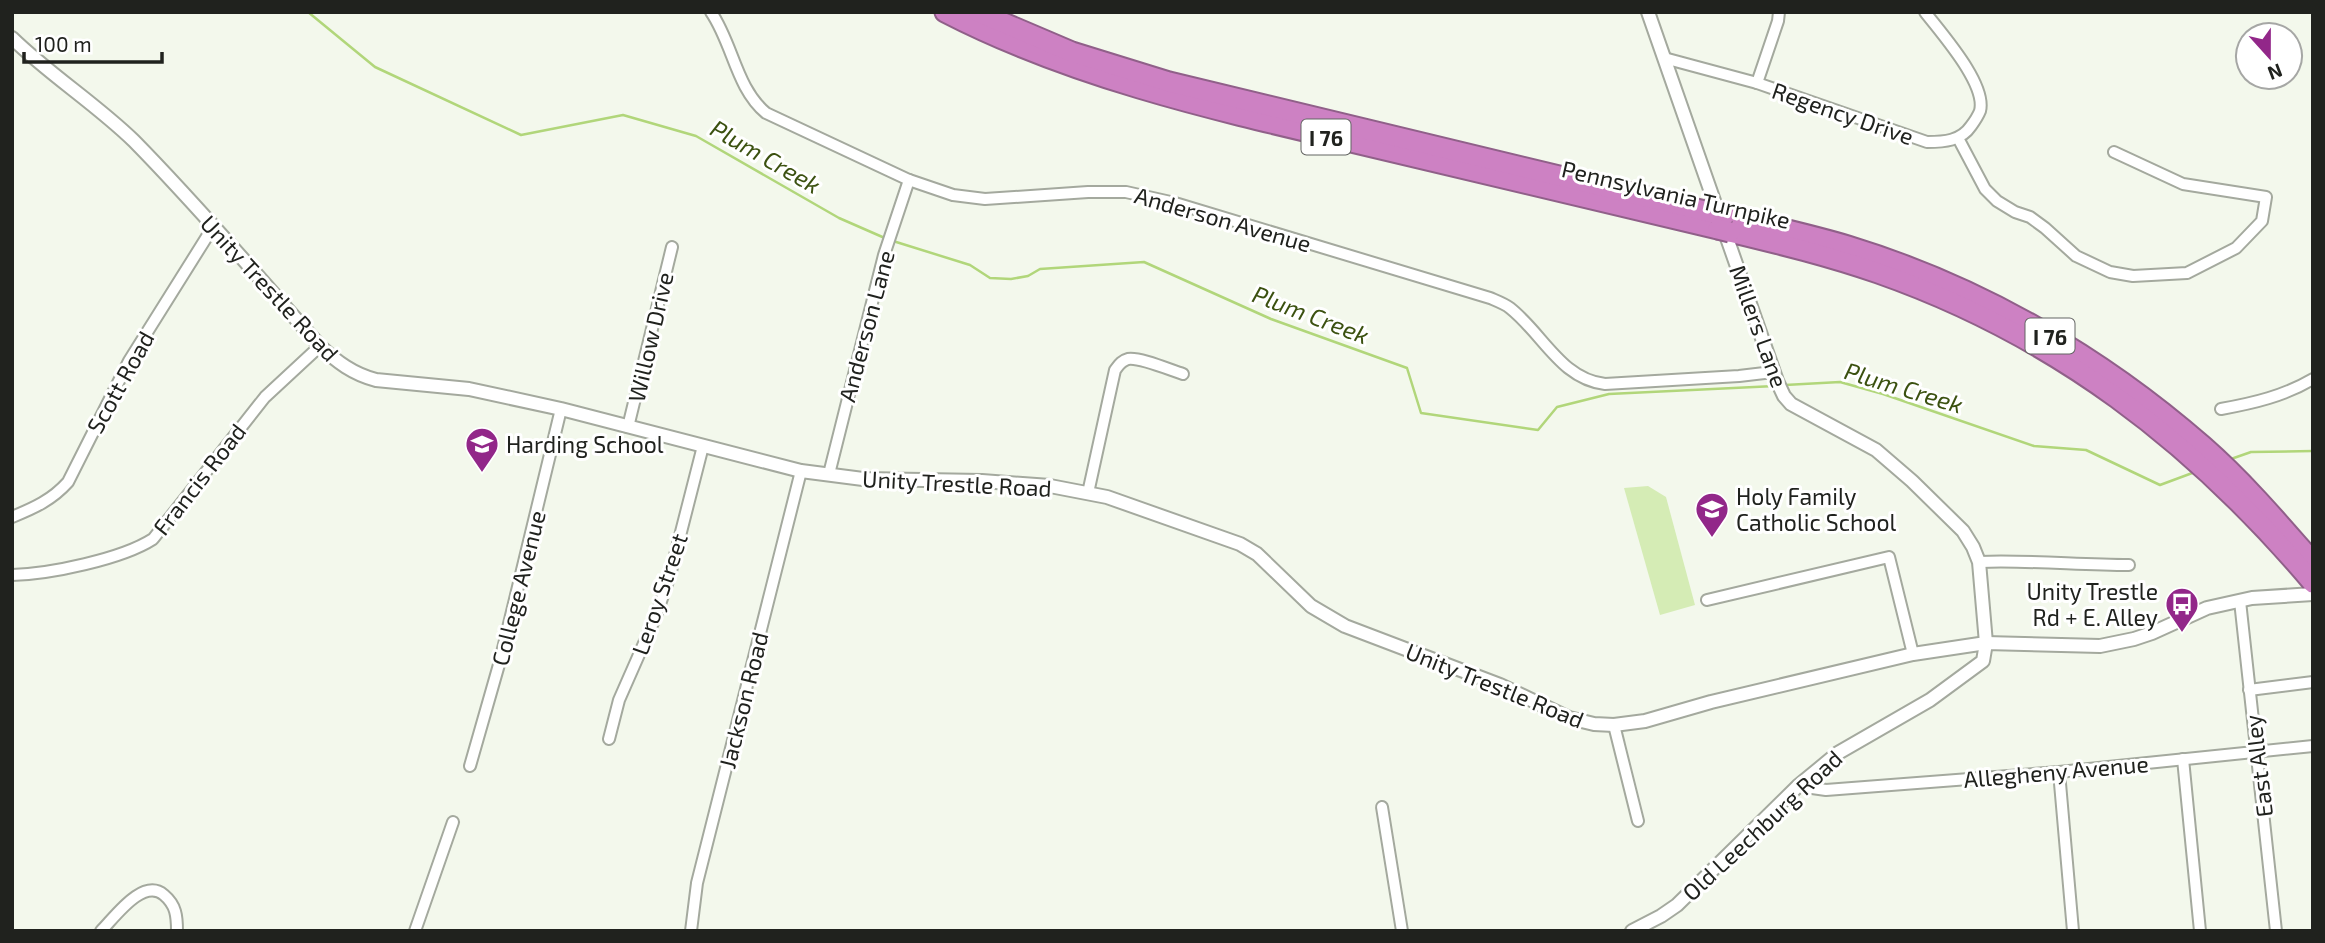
<svg xmlns="http://www.w3.org/2000/svg" width="2325" height="943" font-family="'Exo 2',sans-serif">
	<rect width="100%" height="100%" fill="#f3f8ec"/>
	<!-- green -->
	<path fill="#d5ecb5" d="M1648 486 1666 497 1695 605 1660 615 1624 488Z"/>
	<g fill="none" stroke-linecap="round" stroke-linejoin="round">
		<!-- stream -->
		<g stroke="#b1d67a" stroke-width="2.5">
			<path d="M308 12 375 67 521 135 623 115 696 136 839 218 887 239"/>
			<path d="M893 241 970 265 990 278 1011 279 1028 276 1040 269 1144 262 1271 319 1407 368 1421 413 1538 430 1557 407 1609 394 1775 386"/>
			<path d="M1785 385 1840 382 1883 394 2034 446 2086 450 2160 485 2195 472"/>
			<path d="M2231 459 2251 452 2313 451"/>
		</g>
		<defs>
			<g id="minor">
				<path d="M711 12C733 44 736 88 766 113L909 180 953 195 985 199 1088 192H1126L1175 203 1490 298C1497 301 1505 304 1510 308 1543 334 1561 379 1605 384L1739 376 1773 372"/>
				<path d="M1664 58 1757 83 1927 142C1944 142 1961 141 1971 126 1974 122 1978 116 1980 111 1987 84 1941 33 1925 12"/>
				<path d="M1757 83 1778 21 1779 12"/>
				<path d="M1958 138 1985 189 1997 201 2015 212 2030 217 2045 228 2076 256 2110 272 2133 276 2187 273 2236 248 2262 221 2266 197 2183 184 2114 152"/>
				<path d="M2221 409C2254 403 2284 396 2313 379"/>
				<path d="M628 427 672 247"/>
				<path d="M829 474 884 255 909 180"/>
				<path d="M1088 493 1115 370C1119 365 1121 361 1128 359 1140 357 1170 370 1183 374"/>
				<path d="M12 517C34 508 52 500 68 482L129 361 213 227"/>
				<path d="M1979 562C2029 560 2079 565 2129 565"/>
				<path d="M12 575C50 574 122 559 153 539L265 397 320 346"/>
				<path d="M1707 600 1889 557 1913 654"/>
				<path d="M2240 601 2276 931"/>
				<path d="M2249 690 2313 682"/>
				<path d="M1614 725 1638 821"/>
				<path d="M609 739 619 700 656 616 670 575 703 446"/>
				<path d="M2183 759 2200 931"/>
				<path d="M470 766 500 661 561 409"/>
				<path d="M2059 772 2073 931"/>
				<path d="M1798 786 1826 790 2059 772 2313 746"/>
				<path d="M1382 807 1402 931"/>
				<path d="M101 931C115 917 143 877 164 895 176 905 177 916 177 931"/>
				<path d="M415 931 453 822"/>
				<path d="M691 931 697 883 801 471"/>
			</g>
			<g id="tertiary">
				<path d="M12 38C50 75 96 104 134 141 199 207 259 278 320 346 337 362 353 374 376 380L469 389 561 409 801 471 863 479 982 481 1050 486 1107 497 1240 544 1257 554 1311 606 1345 626 1500 685 1569 718 1594 724 1614 725 1645 721 1711 702 1913 654 1986 643 2100 646 2134 639 2152 633 2207 608 2252 598 2313 594"/>
				<path d="M1632 931 1661 916 1677 905 1798 786 1838 753 1930 700 1983 661 1986 643 1979 562 1973 547 1963 531 1912 481 1876 450 1791 404 1784 396 1777 381 1648 12"/>
			</g>
			<g id="motorway">
				<path d="M945 12C1071 77 1210 109 1347 141 1471 171 1595 200 1718 229"/>
				<path d="M978 12 1072 52 1169 82 1713 213"/>
				<path d="M1725 215C1766 225 1808 234 1848 246 1979 286 2100 356 2203 446 2243 481 2278 522 2313 562"/>
				<path d="M1730 232C1780 244 1829 256 1878 273 2055 335 2193 441 2313 583"/>
			</g>
		</defs>
		<!-- minor casing -->
		<use href="#minor" stroke="#a4a99e" stroke-width="14"/>
		<!-- tertiary casing -->
		<use href="#tertiary" stroke="#a4a99e" stroke-width="16"/>
		<!-- motorway casing -->
		<use href="#motorway" stroke="#906089" stroke-width="23"/>
		<!-- minor -->
		<use href="#minor" stroke="#fff" stroke-width="10"/>
		<!-- tertiary -->
		<use href="#tertiary" stroke="#fff" stroke-width="12"/>
		<!-- motorway -->
		<use href="#motorway" stroke="#cd81c3" stroke-width="19"/>
		<defs>
			<g id="motorway-bridge">
				<path d="M1713 213 1725 215"/>
				<path d="M1718 229 1730 232"/>
			</g>
		</defs>
		<!-- motorway-bridge casing -->
		<use href="#motorway-bridge" stroke="#906089" stroke-width="23" stroke-linecap="butt"/>
		<!-- motorway-bridge -->
		<use href="#motorway-bridge" stroke="#cd81c3" stroke-width="19"/>
	</g>
	<!-- icons -->
	<defs>
		<symbol id="school-pin" viewBox="-11 -11 22 30"><path d="M0 17L-7.5 6A9.5 9.5 0 1 1 7.5 6Z" fill="#922789" stroke="#fff"/><path d="M0-5L7-2L0 1L-7-2ZM-4 1L0 2.5L4 1V4Q0 6-4 4Z" fill="#fff"/></symbol>
		<symbol id="bus-pin" viewBox="-11 -11 22 30"><path d="M0 17L-7.5 6A9.5 9.5 0 1 1 7.5 6Z" fill="#922789" stroke="#fff"/><path d="M-5-6H5V4H4V6H2V4H-2V6H-4V4H-5ZM-3.5-4V0h7V-4ZM-3.5 1.2v1.5H-2V1.2ZM2 1.2v1.5H3.5V1.2Z" fill="#fff"/></symbol>
	</defs>
	<g fill-rule="evenodd">
		<use href="#school-pin" x="463" y="425" width="38" height="52"/>
		<use href="#school-pin" x="1693" y="490" width="38" height="52"/>
		<use href="#bus-pin" x="2163" y="585" width="38" height="52"/>
	</g>
	<g text-anchor="middle" dominant-baseline="central" stroke-width="6" stroke-linejoin="round" paint-order="stroke">
		<!-- shield labels -->
		<g fill="#fff" stroke="#636462" stroke-width="2">
			<rect x="1301.5" y="119.5" width="49" height="35" rx="5"/>
			<rect x="2025.5" y="318.5" width="49" height="35" rx="5"/>
		</g>
		<g font-size="21" font-weight="bold" fill="#20221e">
			<text x="1326" y="137">I 76</text>
			<text x="2050" y="336">I 76</text>
		</g>
		<!-- street labels -->
		<g font-size="23" fill="#20221e" stroke="#fff">
			<text transform="translate(1843 113) rotate(19)">Regency Drive</text>
			<text transform="translate(1676 194) rotate(13)">Pennsylvania Turnpike</text>
			<text transform="translate(1223 219) rotate(16)">Anderson Avenue</text>
			<text transform="translate(270 288) rotate(47)">Unity Trestle Road</text>
			<text transform="translate(866 326) rotate(-75)">Anderson Lane</text>
			<text transform="translate(1759 326) rotate(70)">Millers Lane</text>
			<text transform="translate(650 337) rotate(-77)">Willow Drive</text>
			<text transform="translate(120 382) rotate(-61)">Scott Road</text>
			<text transform="translate(199 479) rotate(-52)">Francis Road</text>
			<text transform="translate(957 483) rotate(3)">Unity Trestle Road</text>
			<text transform="translate(518 588) rotate(-76)">College Avenue</text>
			<text transform="translate(659 594) rotate(-71)">Leroy Street</text>
			<text transform="translate(1495 685) rotate(22)">Unity Trestle Road</text>
			<text transform="translate(743 700) rotate(-76)">Jackson Road</text>
			<text transform="translate(2258 766) rotate(-97)">East Alley</text>
			<text transform="translate(2056 771) rotate(-5)">Allegheny Avenue</text>
			<text transform="translate(1762 825) rotate(-43)">Old Leechburg Road</text>
		</g>
		<!-- poi labels -->
		<g font-size="23" fill="#20221e" stroke="#fff" text-anchor="start">
			<text x="506" y="444">Harding School</text>
			<text x="1736" y="496">Holy Family<tspan x="1736" dy="26">Catholic School</tspan></text>
			<text x="2158" y="591" text-anchor="end">Unity Trestle<tspan x="2158" dy="26">Rd + E. Alley</tspan></text>
		</g>
		<!-- water labels -->
		<g font-size="24" font-style="italic" fill="#3b5110" stroke="#fff">
			<text transform="translate(766 156) rotate(30)">Plum Creek</text>
			<text transform="translate(1311 314) rotate(21)">Plum Creek</text>
			<text transform="translate(1904 387) rotate(17)">Plum Creek</text>
		</g>
	</g>
	<!-- border -->
	<rect width="2325" height="943" fill="none" stroke="#20221e" stroke-width="28"/>
	<!-- north arrow -->
	<g transform="translate(2269 56) rotate(159)"><circle r="33" fill="#ffffff" stroke="#a6a7a5" stroke-width="2"/>
	<path d="M0-5L12 26L0 18L-12 26Z" fill="#922789"/>
	<text y="-10" font-size="19" font-weight="bold" text-anchor="middle" fill="#20221e">N</text>
	</g>
	<!-- scale -->
	<path d="M24 52v10h138v-10" fill="none" stroke="#20221e" stroke-width="3.5"/>
	<text x="35" y="52" font-size="21" fill="#20221e" stroke="#ffffff" stroke-width="5" paint-order="stroke">100 m</text>
</svg>
